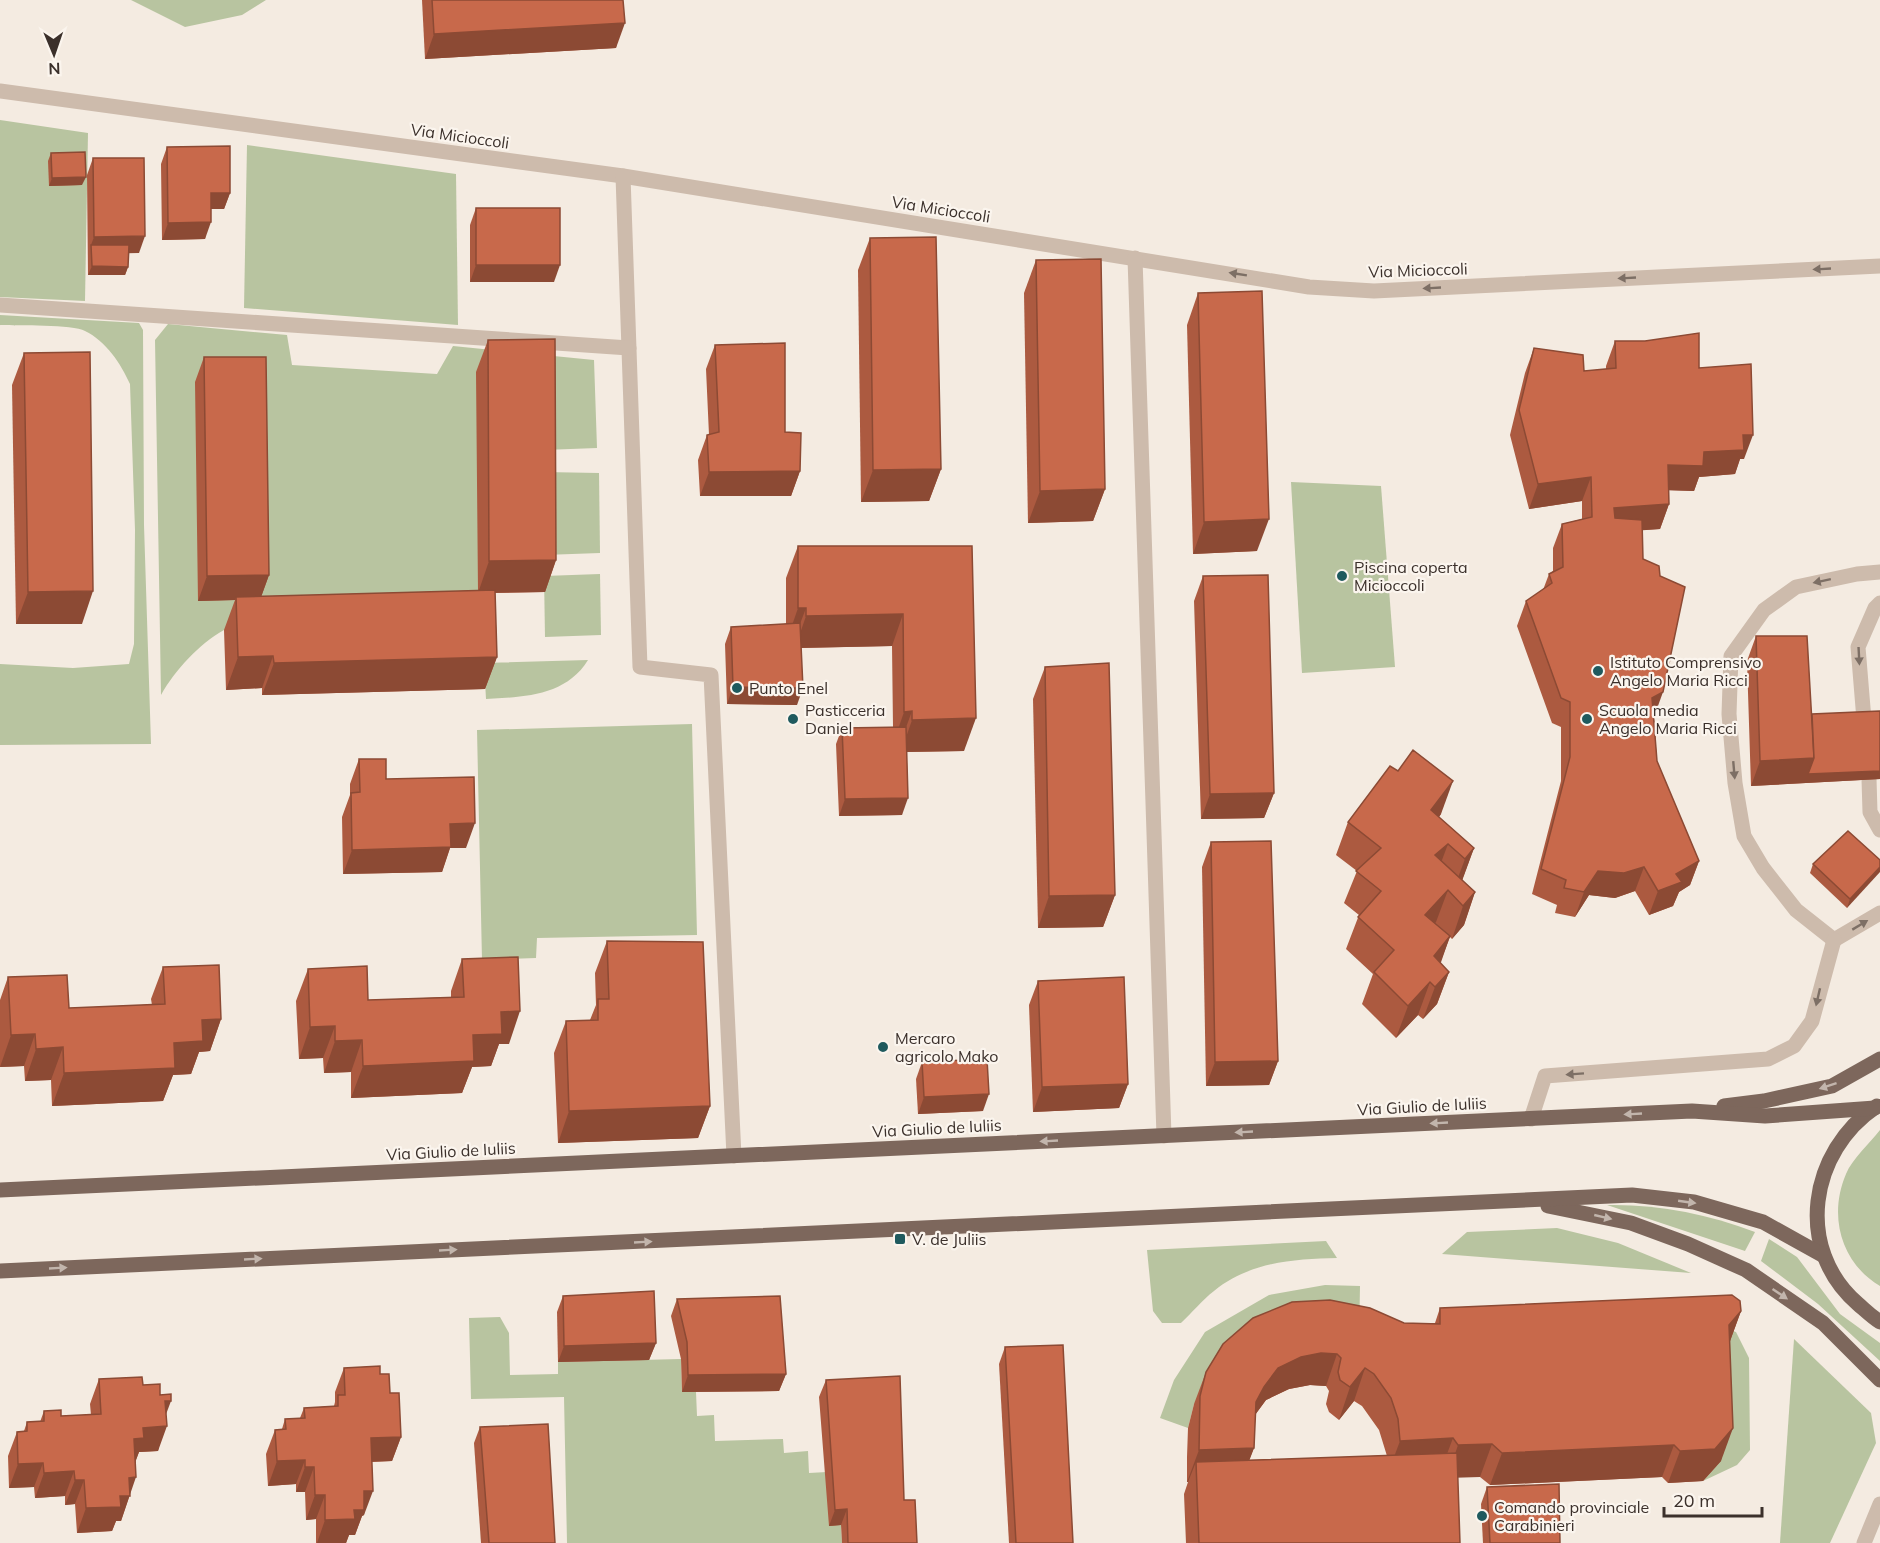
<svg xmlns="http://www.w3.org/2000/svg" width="1880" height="1543" font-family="Mulish,sans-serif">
	<rect width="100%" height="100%" fill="#f4ebe1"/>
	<!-- green -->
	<g fill="#b8c4a0">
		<path d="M131 0H266L242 15 185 27Z"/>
		<path d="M0 120 88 133 85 301 0 297Z"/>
		<path d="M247 145 456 174 458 325 244 308Z"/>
		<path d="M0 315 139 323 143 330 144 525 151 744 0 745V664L73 668 129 664 134 644 135 530 130 384C121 364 106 341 85 331 73 324 17 326 0 325Z"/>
		<path d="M168 324 287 335 292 365 437 374 453 346 594 360 597 448 544 450 478 593 224 630C199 644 175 670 161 695L155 340Z"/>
		<path d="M544 472 599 473 600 553 544 555Z"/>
		<path d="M1291 482 1381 486 1395 667 1302 673Z"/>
		<path d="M600 574 601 635 545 637 544 576Z"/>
		<path d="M588 660C566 696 524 697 486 699L484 663Z"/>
		<path d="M692 724 697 935 537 938 536 958 482 960 477 730Z"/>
		<path d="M1880 1130V1286C1841 1263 1828 1216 1846 1174 1852 1159 1870 1143 1880 1130Z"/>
		<path d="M1607 1205C1657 1204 1708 1214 1755 1232L1745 1251Z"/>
		<path d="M1557 1228 1618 1243 1691 1273 1442 1254 1467 1232Z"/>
		<path d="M1769 1239 1797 1257 1840 1314 1880 1343V1361L1818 1304 1761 1261Z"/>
		<path d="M1326 1241 1337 1258C1294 1259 1249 1262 1214 1291 1202 1300 1192 1313 1181 1323H1162L1153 1311 1147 1250Z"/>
		<path d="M1325 1285 1360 1286 1359 1340 1194 1404 1188 1428 1160 1418 1174 1380 1205 1332 1269 1295Z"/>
		<path d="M500 1317 509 1333 510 1375 558 1374V1362L681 1359 682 1392H696L697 1416 714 1415 715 1441 783 1439 784 1453 808 1451 809 1473 827 1472 841 1525 842 1543H567L564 1397 471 1399 469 1318Z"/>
		<path d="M1720 1327 1736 1332 1749 1358 1750 1450 1737 1465 1703 1481 1721 1460Z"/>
		<path d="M1794 1339 1871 1413 1876 1443 1830 1543H1780Z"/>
	</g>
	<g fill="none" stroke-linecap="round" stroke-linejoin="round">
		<!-- minor -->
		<g stroke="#cdbbac" stroke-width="15">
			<path d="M0 91 623 176 1309 287 1374 291 1880 266"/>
			<path d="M623 176 640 667 711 675 734 1156"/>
			<path d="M1135 258 1164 1136"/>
			<path d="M0 305 629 348"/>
			<path d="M1880 572 1857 574 1796 587 1764 610 1731 656 1729 714 1735 783 1744 836 1763 868 1796 910 1834 940 1880 913"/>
			<path d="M1864 720 1858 647 1875 608 1880 603"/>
			<path d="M1869 779 1870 812 1880 830"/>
			<path d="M1531 1119 1545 1076 1768 1059 1794 1046 1812 1021 1834 940"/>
			<path d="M1864 1543 1880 1504"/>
		</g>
		<!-- major -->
		<g stroke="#7d675c" stroke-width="15">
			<path d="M1724 1106 1764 1101 1832 1086 1880 1059"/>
			<path d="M1877 1106C1809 1151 1794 1249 1858 1304 1865 1310 1872 1317 1880 1322"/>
			<path d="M0 1190 1692 1111 1765 1116 1875 1108"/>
			<path d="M1548 1206 1631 1223 1688 1244 1746 1270 1823 1323 1880 1380"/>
			<path d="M0 1271 1632 1195 1694 1202 1763 1222 1824 1256"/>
		</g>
	</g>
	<!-- wall -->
	<g fill="#ac5a40" fill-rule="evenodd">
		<path d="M422 0H623L616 48 425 59Z"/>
		<path d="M167 147 230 193 224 209H211L205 239 162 240 161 164Z"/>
		<path d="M51 153 82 185 49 186 48 161Z"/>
		<path d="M93 158 139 253H128V267L125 275H88L87 175Z"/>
		<path d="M476 208 554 282H470V225Z"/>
		<path d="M870 238 941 469 929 501 861 502 858 270Z"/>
		<path d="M1036 260 1105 489 1093 521 1028 523 1024 293Z"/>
		<path d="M1198 293 1257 551 1193 554 1187 325Z"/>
		<path d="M488 340 556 560 545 592 495 593 497 657 485 689 262 695V688L226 690 224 630 235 600 198 601 195 382 204 357 269 575 261 597 478 591 476 372Z"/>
		<path d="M1615 341 1699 368 1744 459H1740L1735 474 1699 477 1694 491 1669 490V504L1660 529 1642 530 1643 559 1657 761 1699 861 1690 885 1679 892 1673 906 1649 915 1635 891 1615 898 1589 895 1575 917 1555 913 1557 905 1532 894 1561 781V727L1552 723 1517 626 1526 601 1543 590 1549 574 1553 571V548L1562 524 1582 519V501L1529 509 1510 435 1525 373 1534 348 1584 371 1606 369V366Z"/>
		<path d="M715 345 800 471 791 496H700L698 460 707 435H709L706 369Z"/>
		<path d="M24 353 82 624H16L12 385Z"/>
		<path d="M798 546H972L964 751 907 752 902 815 839 816 836 744 842 728 893 727 892 646 801 648 797 705 727 704 725 644 731 627 786 624V578Z"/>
		<path d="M1203 576 1274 793 1264 818 1201 819 1194 601Z"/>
		<path d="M1756 636 1812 714 1880 779 1751 786 1747 661Z"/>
		<path d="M1045 667 1115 895 1103 927 1038 928 1033 699Z"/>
		<path d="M359 759 386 779 466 848H450L442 872 343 874 342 817 350 795V784Z"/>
		<path d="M1398 771 1441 814 1439 817 1474 848 1462 880 1475 892 1464 925 1452 939 1450 937 1440 963 1449 972 1437 1004 1423 1019 1418 1015 1396 1038 1362 1004 1373 974 1346 949 1359 915 1344 903 1357 871 1336 855 1348 822Z"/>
		<path d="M1211 842 1278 1061 1269 1085 1206 1086 1202 867Z"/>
		<path d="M1880 860 1847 908 1810 873 1813 864Z"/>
		<path d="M607 941 710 1106 698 1138 558 1143 554 1053 566 1021 590 1020 596 1005 595 973Z"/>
		<path d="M462 959 509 1044H499L491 1066 472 1067 462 1093 351 1098V1072L324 1073 323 1058 299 1059 296 1001 308 969 368 1000 451 997V991Z"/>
		<path d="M163 967 221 1019 210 1051 199 1052 191 1074 173 1075 163 1101 52 1106 51 1080 25 1081 24 1066 0 1067V1000L8 977 69 1008 152 1005 151 999Z"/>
		<path d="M1038 981 1128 1084 1119 1108 1033 1112 1029 1005Z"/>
		<path d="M922 1062 983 1111 918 1114 916 1079Z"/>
		<path d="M563 1296 656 1343 649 1360 558 1362 557 1312Z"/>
		<path d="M677 1299 786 1374 779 1391 682 1392 681 1359 671 1316Z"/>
		<path d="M1440 1308 1741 1311 1730 1341 1721 1461 1703 1481 1668 1483 1662 1477 1490 1485 1480 1477H1457L1460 1543H1186L1184 1494 1188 1482H1187V1457L1188 1428 1194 1404 1206 1372 1404 1323H1435ZM1310 1385 1326 1386 1329 1391 1326 1404 1329 1412 1339 1420 1354 1401 1362 1406 1379 1430 1387 1456 1249 1460 1254 1448 1255 1415 1266 1400 1289 1389Z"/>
		<path d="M1005 1347 1073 1543H1009L999 1364Z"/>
		<path d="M344 1368 380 1374 390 1393 401 1437 392 1461 372 1462 364 1515 362 1516 355 1535H349L346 1543H316V1519L306 1520 305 1492H296V1484L268 1486 266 1454 275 1430 282 1429 285 1419 300 1418 304 1408 334 1406 335 1402V1392Z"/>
		<path d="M99 1379 143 1385 160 1395 166 1415 158 1451 139 1452 135 1462 130 1494 121 1521H116L112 1531 77 1533 75 1504 65 1505V1496L35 1498 34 1487 9 1488 8 1456 17 1432 24 1431 27 1422H40L44 1411 61 1416 91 1415 90 1404Z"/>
		<path d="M826 1380 904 1500 917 1543H842L841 1525 829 1526 819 1397Z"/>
		<path d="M480 1427 555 1543H481L474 1443Z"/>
		<path d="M1487 1487 1560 1543H1483L1481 1504Z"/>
	</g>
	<!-- shaded-wall -->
	<g fill="#8c4a34">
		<path d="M625 23 616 48 425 59 434 34Z"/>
		<path d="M86 177 82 185 49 186 52 178Z"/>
		<path d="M211 193H230L224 209H205Z"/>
		<path d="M211 222 205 239 162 240 168 223Z"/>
		<path d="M145 236 139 253 91 254V245L94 237Z"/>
		<path d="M476 265H560L554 282H470Z"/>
		<path d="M92 266 128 267 125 275H88Z"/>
		<path d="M1743 435H1753L1744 459H1740L1735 474 1699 477 1694 491 1659 490 1668 465 1704 452Z"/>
		<path d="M941 469 929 501 861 502 873 470Z"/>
		<path d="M800 471 791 496H700L709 472Z"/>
		<path d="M1591 477 1582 501 1529 509 1538 484Z"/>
		<path d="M1105 489 1093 521 1028 523 1040 491Z"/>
		<path d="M1669 504 1660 529 1605 533 1614 508Z"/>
		<path d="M1269 519 1257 551 1193 554 1204 522Z"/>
		<path d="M556 560 545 592 478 593 489 561Z"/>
		<path d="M269 575 260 600 236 597 235 600 198 601 207 576Z"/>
		<path d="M93 591 82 624H16L28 592Z"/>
		<path d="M798 608H806L794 640H787Z"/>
		<path d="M903 614 892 646 795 648 806 616Z"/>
		<path d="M273 656 262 688 226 690 238 657Z"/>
		<path d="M497 657 485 689 262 695 274 663Z"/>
		<path d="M733 687 803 688 797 705 727 704Z"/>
		<path d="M1663 692 1654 717 1652 698Z"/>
		<path d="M912 711 900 744H893L904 712Z"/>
		<path d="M976 718 964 751 901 752 912 720Z"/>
		<path d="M1814 758 1880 771V779L1751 786 1760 761Z"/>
		<path d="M1453 781 1441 814 1420 842 1431 810Z"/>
		<path d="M1274 793 1264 818 1201 819 1210 794Z"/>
		<path d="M908 798 902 815 839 816 845 799Z"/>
		<path d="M475 823 466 848H450L442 872 343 874 352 850 450 824Z"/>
		<path d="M1448 844 1436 876 1435 855Z"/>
		<path d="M1474 848 1462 881 1453 891 1465 859Z"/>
		<path d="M1699 861 1690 885 1679 892 1673 906 1649 915 1658 891 1676 874Z"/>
		<path d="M1644 867 1635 891 1615 898 1589 895 1575 917 1584 892 1598 871Z"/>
		<path d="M1880 867V872L1847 908 1850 899Z"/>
		<path d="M1448 890 1436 922 1414 947 1425 915Z"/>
		<path d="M1475 892 1464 925 1452 939 1463 906Z"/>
		<path d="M1115 895 1103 927 1038 928 1049 896Z"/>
		<path d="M1450 936 1439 968 1434 956Z"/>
		<path d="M1449 972 1437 1004 1423 1019 1435 987Z"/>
		<path d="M1430 982 1418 1015 1396 1038 1408 1006Z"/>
		<path d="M520 1011 509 1044H499L491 1066 472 1067 462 1093 351 1098 363 1066 501 1012Z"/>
		<path d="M221 1019 210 1051 199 1052 191 1074 173 1075 163 1101 52 1106 64 1073 174 1043 202 1020Z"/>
		<path d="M335 1026 323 1058 299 1059 310 1027Z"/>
		<path d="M35 1034 24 1066 0 1067 11 1035Z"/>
		<path d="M362 1040 351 1072 324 1073 335 1041Z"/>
		<path d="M63 1047 51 1080 25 1081 36 1049Z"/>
		<path d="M1278 1061 1269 1085 1206 1086 1215 1062Z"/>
		<path d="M1128 1084 1119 1108 1033 1112 1042 1087Z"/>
		<path d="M989 1094 983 1111 918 1114 924 1097Z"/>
		<path d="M710 1106 698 1138 558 1143 569 1111Z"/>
		<path d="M1741 1311 1729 1344V1325Z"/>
		<path d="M656 1343 649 1360 558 1362 564 1346Z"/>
		<path d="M1321 1353 1337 1354 1326 1386 1310 1385 1289 1389 1266 1400 1252 1419 1256 1402 1264 1387 1278 1368 1301 1357Z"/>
		<path d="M1365 1368 1354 1401 1339 1420 1350 1387Z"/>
		<path d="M786 1374 779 1391 682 1392 688 1375Z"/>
		<path d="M165 1401H171L162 1425Z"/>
		<path d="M167 1426 158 1451 139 1452 135 1463 134 1439 143 1428Z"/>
		<path d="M1733 1428 1721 1461 1703 1481 1668 1483 1680 1451Z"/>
		<path d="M401 1437 392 1461 362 1462 371 1438Z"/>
		<path d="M1453 1438 1441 1470 1388 1473 1400 1441Z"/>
		<path d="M1492 1444 1480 1477 1447 1478 1458 1445Z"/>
		<path d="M1674 1445 1662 1477 1490 1485 1502 1453Z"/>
		<path d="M1254 1448 1242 1480 1196 1462 1188 1482H1187L1199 1450Z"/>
		<path d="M305 1460 296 1484 268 1486 277 1461Z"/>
		<path d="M43 1463 34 1487 9 1488 18 1464Z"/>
		<path d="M305 1467H314L305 1492H296Z"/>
		<path d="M74 1471 65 1496 35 1498 44 1473Z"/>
		<path d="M136 1477 121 1521H116L112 1531 77 1533 86 1508 129 1478Z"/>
		<path d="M75 1480H84L75 1504 65 1505Z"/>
		<path d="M364 1491H373L364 1515 362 1516 355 1535H349L346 1543H317L325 1520 354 1510Z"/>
		<path d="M315 1495H325L316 1519 306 1520Z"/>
		<path d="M847 1509 841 1525 829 1526 835 1510Z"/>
	</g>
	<!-- building -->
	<g fill="#c8694b" stroke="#8c4a34" stroke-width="1.5">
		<path d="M432 0H623L625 23 434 34Z"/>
		<path d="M230 146V193H211V222L168 223 167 147Z"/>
		<path d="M85 152 86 177 52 178 51 153Z"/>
		<path d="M93 158H144L145 236 94 237Z"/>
		<rect x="476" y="208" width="84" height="57"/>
		<path d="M936 237 941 469 873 470 870 238Z"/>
		<path d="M91 245H129L128 267 92 266Z"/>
		<path d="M1101 259 1105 489 1040 491 1036 260Z"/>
		<path d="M1262 291 1269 519 1204 522 1198 293Z"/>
		<path d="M1699 333V368L1751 364 1753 435H1743L1744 450 1704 452 1703 466 1668 465 1669 504 1614 508 1615 518 1642 520 1643 559 1659 566 1660 576 1685 587 1663 692 1652 698 1657 761 1699 861 1676 874 1682 882 1658 891 1644 867 1624 873 1598 871 1584 892 1564 888 1566 880 1541 869 1570 757V702L1561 698 1526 601 1552 583 1549 574 1563 567 1562 524 1592 517 1591 477 1538 484 1519 410 1534 348 1583 355 1584 371 1616 368 1615 341H1645Z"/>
		<path d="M555 339 556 560 489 561 488 340Z"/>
		<path d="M785 343V432L801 433 800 471 709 472 707 435 719 432 715 345Z"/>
		<path d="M90 352 93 591 28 592 24 353Z"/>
		<path d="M204 357H266L269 575 207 576Z"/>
		<path d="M798 546H972L976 718 912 720V711L904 712 903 614 806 616V608H798Z"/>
		<path d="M1268 575 1274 793 1210 794 1203 576Z"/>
		<path d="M495 590 497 657 274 663 273 656 238 657 236 597Z"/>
		<path d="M800 623 803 688 733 687 731 627Z"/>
		<path d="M1756 636H1807L1814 758 1760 761Z"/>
		<path d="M1109 663 1115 895 1049 896 1045 667Z"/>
		<path d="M1880 711V771L1808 774 1814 758 1812 714Z"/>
		<path d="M906 727 908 798 845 799 842 728Z"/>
		<path d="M1413 750 1453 781 1431 810 1474 848 1465 859 1448 844 1435 855 1475 892 1463 906 1448 890 1425 915 1450 936 1434 956 1449 972 1435 987 1430 982 1408 1006 1374 972 1394 950 1358 917 1381 891 1356 871 1381 848 1348 822 1390 766 1398 771Z"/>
		<path d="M359 759H386V779L474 777 475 823 450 824 451 847 352 850 351 793 360 792Z"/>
		<path d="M1848 831 1880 860V867L1850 899 1813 864Z"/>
		<path d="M1271 841 1278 1061 1215 1062 1211 842Z"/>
		<path d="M607 941 703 942 710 1106 569 1111 566 1021 598 1020V999H609Z"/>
		<path d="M518 957 520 1011 501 1012 502 1034 473 1035 474 1061 363 1066 362 1040 335 1041V1026L310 1027 308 969 367 966 368 1000 464 997 462 959Z"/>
		<path d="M219 965 221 1019 202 1020 203 1041 174 1043 175 1068 64 1073 63 1047 36 1049 35 1034 11 1035 8 977 67 975 69 1008 165 1004 163 967Z"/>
		<path d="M1124 977 1128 1084 1042 1087 1038 981Z"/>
		<path d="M987 1059 989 1094 924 1097 922 1062Z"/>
		<path d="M654 1291 656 1343 564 1346 563 1296Z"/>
		<path d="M1732 1295 1740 1301 1741 1311 1729 1325 1733 1428 1715 1449 1680 1451 1674 1445 1502 1453 1492 1444 1458 1445 1453 1438 1400 1441 1398 1419 1391 1398 1374 1374 1365 1368 1350 1387 1340 1380 1338 1372 1341 1358 1337 1354 1321 1353 1301 1357 1278 1368 1264 1387 1256 1402 1254 1448 1199 1450 1200 1396 1206 1372 1223 1344 1253 1318 1292 1302 1330 1300 1370 1308 1404 1323 1440 1324V1308Z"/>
		<path d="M780 1296 786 1374 688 1375 687 1342 677 1299Z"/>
		<path d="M1063 1345 1073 1543H1016L1005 1347Z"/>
		<path d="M380 1366V1374H389L390 1393H399L401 1437 371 1438 373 1491H364V1510H354L355 1519 325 1520V1495H315L314 1467H305V1460L277 1461 275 1430 286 1429 285 1419 305 1418 304 1408 338 1406V1395H345L344 1368Z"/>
		<path d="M900 1376 904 1500H915L917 1543H848L847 1509 835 1510 826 1380Z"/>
		<path d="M142 1377 143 1385 160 1384V1395L171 1394V1401H165L167 1426 143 1428 144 1438 134 1439 136 1477 129 1478 130 1496H120L121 1507 86 1508 84 1480H75L74 1471 44 1473 43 1463 18 1464 17 1432 27 1431V1422L44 1421V1411L61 1410V1416L101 1414 99 1379Z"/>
		<path d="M548 1424 555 1543H489L480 1427Z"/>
		<path d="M1457 1453 1460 1543H1199L1196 1462Z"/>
		<path d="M1559 1484 1560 1543H1490L1487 1487Z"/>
	</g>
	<!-- one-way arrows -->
	<defs><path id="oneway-solid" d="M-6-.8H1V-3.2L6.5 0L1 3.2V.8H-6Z" transform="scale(1.5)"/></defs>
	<g fill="#7d6f65">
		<use href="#oneway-solid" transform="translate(1822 269) rotate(177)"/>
		<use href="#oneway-solid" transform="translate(1238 274) rotate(-171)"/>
		<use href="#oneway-solid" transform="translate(1627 278) rotate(177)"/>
		<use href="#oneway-solid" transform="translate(1432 288) rotate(177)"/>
		<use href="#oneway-solid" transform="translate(1822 581) rotate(168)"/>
		<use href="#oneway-solid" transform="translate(1859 656) rotate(87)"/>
		<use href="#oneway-solid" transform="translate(1734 770) rotate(85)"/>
		<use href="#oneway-solid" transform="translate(1860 925) rotate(-31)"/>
		<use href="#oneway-solid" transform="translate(1818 997) rotate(103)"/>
		<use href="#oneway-solid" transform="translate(1575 1074) rotate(176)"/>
	</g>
	<g fill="#c2b5ac">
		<use href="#oneway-solid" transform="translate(1828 1086) rotate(162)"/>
		<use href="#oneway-solid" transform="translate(1633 1114) rotate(177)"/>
		<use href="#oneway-solid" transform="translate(1439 1123) rotate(177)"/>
		<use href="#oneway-solid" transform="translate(1244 1132) rotate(177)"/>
		<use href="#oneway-solid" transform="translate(1049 1141) rotate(177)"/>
		<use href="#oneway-solid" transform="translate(1687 1202) rotate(8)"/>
		<use href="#oneway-solid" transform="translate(1603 1217) rotate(13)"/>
		<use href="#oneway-solid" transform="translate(643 1242) rotate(-3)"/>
		<use href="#oneway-solid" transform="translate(448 1250) rotate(-3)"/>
		<use href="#oneway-solid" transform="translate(253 1259) rotate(-3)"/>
		<use href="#oneway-solid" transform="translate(58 1268) rotate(-3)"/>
		<use href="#oneway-solid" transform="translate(1780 1294) rotate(34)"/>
	</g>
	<!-- markers -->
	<g fill="#1f5a5e" stroke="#fbf5ee" stroke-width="2">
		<circle cx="1342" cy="576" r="6"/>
		<circle cx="1598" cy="671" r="6"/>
		<circle cx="737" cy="688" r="6"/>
		<circle cx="793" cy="719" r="6"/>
		<circle cx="1587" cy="719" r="6"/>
		<circle cx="883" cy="1047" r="6"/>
		<rect x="894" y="1233" width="12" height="12" rx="3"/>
		<circle cx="1482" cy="1516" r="6"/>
	</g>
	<g text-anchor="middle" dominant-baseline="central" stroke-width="4.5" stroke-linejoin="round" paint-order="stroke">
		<!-- street labels -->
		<g font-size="16" fill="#3b302b" stroke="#fbf5ee">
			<text transform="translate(460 136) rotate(8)">Via Micioccoli</text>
			<text transform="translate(941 209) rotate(9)">Via Micioccoli</text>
			<text transform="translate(1418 270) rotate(-2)">Via Micioccoli</text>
			<text transform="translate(1422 1106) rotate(-3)">Via Giulio de Iuliis</text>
			<text transform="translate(937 1128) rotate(-3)">Via Giulio de Iuliis</text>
			<text transform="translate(451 1151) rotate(-3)">Via Giulio de Iuliis</text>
		</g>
		<!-- poi labels -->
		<g font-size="16" fill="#3b302b" stroke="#fbf5ee" text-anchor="start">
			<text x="1354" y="567">Piscina coperta<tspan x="1354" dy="18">Micioccoli</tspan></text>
			<text x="1610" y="662">Istituto Comprensivo<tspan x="1610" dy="18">Angelo Maria Ricci</tspan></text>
			<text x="749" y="688">Punto Enel</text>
			<text x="805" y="710">Pasticceria<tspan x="805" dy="18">Daniel</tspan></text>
			<text x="1599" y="710">Scuola media<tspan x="1599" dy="18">Angelo Maria Ricci</tspan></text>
			<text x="895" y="1038">Mercaro<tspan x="895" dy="18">agricolo Mako</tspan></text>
			<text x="912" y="1239">V. de Juliis</text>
			<text x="1494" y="1507">Comando provinciale<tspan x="1494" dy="18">Carabinieri</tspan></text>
		</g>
	</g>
	<!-- north arrow -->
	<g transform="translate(54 54) rotate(178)" stroke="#fbf5ee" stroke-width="4.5" paint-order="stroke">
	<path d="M0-4.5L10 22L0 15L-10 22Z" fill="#3b302b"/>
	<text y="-9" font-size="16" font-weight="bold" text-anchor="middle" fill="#3b302b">N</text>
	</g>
	<!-- scale -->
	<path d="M1664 1507v9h98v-9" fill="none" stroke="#3b302b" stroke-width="3"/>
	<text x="1673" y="1507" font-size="18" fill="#3b302b" stroke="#fbf5ee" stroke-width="4.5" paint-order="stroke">20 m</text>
</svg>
